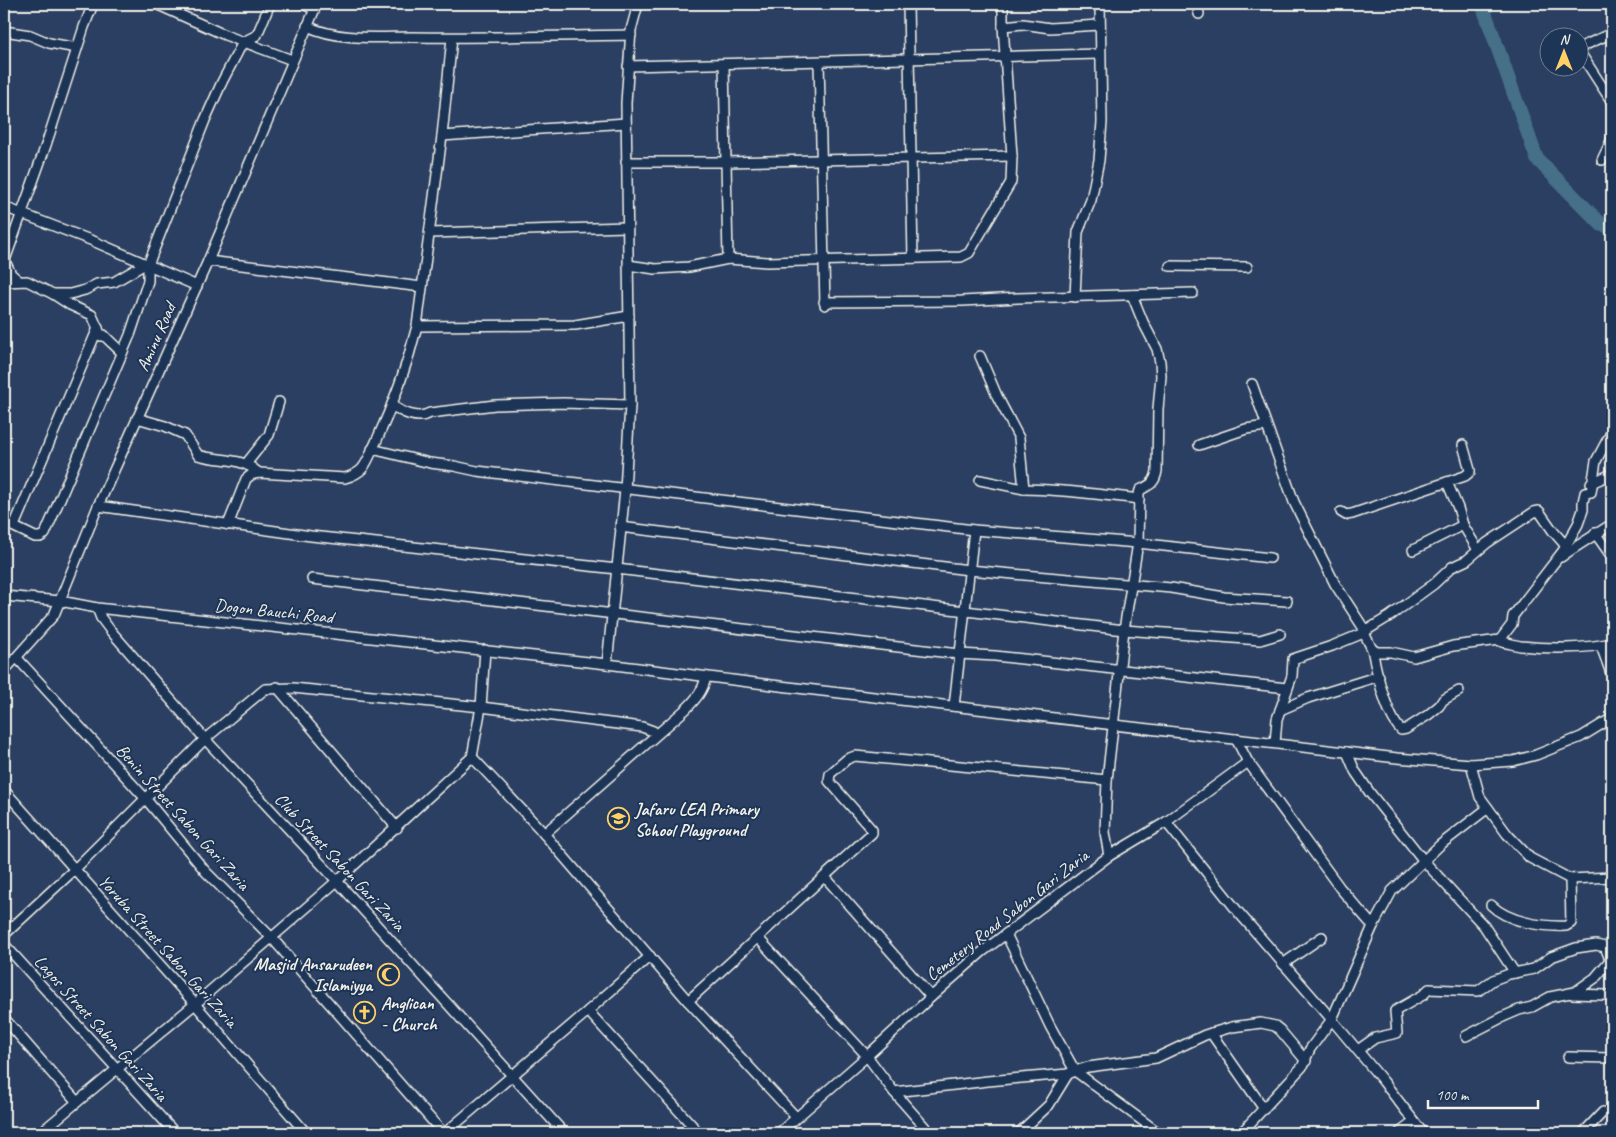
<svg xmlns="http://www.w3.org/2000/svg" width="1616" height="1137" font-family="Caveat,sans-serif">
	<rect width="100%" height="100%" fill="#2b3f62"/>
	<filter id="ink" filterUnits="userSpaceOnUse"><feTurbulence type="fractalNoise" baseFrequency=".02" numOctaves="2"/><feDisplacementMap in="SourceGraphic" scale="10" xChannelSelector="R" yChannelSelector="G"/><feConvolveMatrix kernelMatrix="1 2 1 2 8 2 1 2 1" color-interpolation-filters="sRGB"/></filter>
	<g filter="url(#ink)">
		<g fill="none" stroke-linecap="round" stroke-linejoin="round">
			<!-- river -->
			<path stroke="#457088" stroke-width="14" d="M1482 4 1537 159 1602 225 1612 227"/>
			<defs>
				<g id="minor">
					<path d="M156 4 225 35 292 60"/>
					<path d="M303 4 314 9"/>
					<path d="M908 4 913 258"/>
					<path d="M1197 4 1199 14"/>
					<path d="M307 26C339 41 377 37 412 37 485 38 558 36 631 35"/>
					<path d="M1003 26 1023 24 1050 28 1100 25"/>
					<path d="M4 31 30 35 49 43 77 48"/>
					<path d="M1612 33 1581 47 1579 51 1612 102"/>
					<path d="M819 62 825 305"/>
					<path d="M724 64 728 259"/>
					<path d="M628 66 1100 54"/>
					<path d="M442 136 626 123"/>
					<path d="M1602 160 1612 139"/>
					<path d="M626 162H726L1012 156"/>
					<path d="M4 207 93 241 197 286"/>
					<path d="M430 233 627 227"/>
					<path d="M5 261 11 274 19 281"/>
					<path d="M208 261 422 287"/>
					<path d="M4 263 46 145 84 27 93 4"/>
					<path d="M628 265 655 269 689 267 728 259 767 262 961 257 969 253 1011 182 1012 156 1003 26V4"/>
					<path d="M1170 266 1247 267"/>
					<path d="M4 282 27 281 53 294H70L85 290 97 284 114 282 145 264"/>
					<path d="M53 294 70 305 92 315 101 336 104 335C110 342 116 346 122 353"/>
					<path d="M1075 297 1078 232 1091 200 1099 160 1102 122 1100 4"/>
					<path d="M824 302 962 301 1018 298 1193 293"/>
					<path d="M417 326 575 325 629 316"/>
					<path d="M980 356 997 396 1019 438 1024 489C1063 489 1100 495 1139 499"/>
					<path d="M1252 384 1294 502 1335 584 1366 632 1332 646 1293 659 1292 676 1277 719 1275 743"/>
					<path d="M392 405C402 413 418 420 430 413L495 405 563 403 630 405"/>
					<path d="M137 418 165 426 185 435 198 455C221 462 240 456 259 473"/>
					<path d="M1199 445 1246 429 1266 426"/>
					<path d="M372 449 430 463 454 466 477 471 974 530 1138 543 1270 558"/>
					<path d="M246 464 269 435 279 402"/>
					<path d="M980 480 1024 489"/>
					<path d="M1447 482 1458 508 1463 525 1478 550"/>
					<path d="M1591 483 1612 474"/>
					<path d="M98 506 311 536 617 569 1124 630 1260 640 1280 634"/>
					<path d="M1341 512 1346 515 1352 514 1465 476 1470 472V470L1463 445"/>
					<path d="M4 522 35 537H40L45 534 130 335 148 281V265L205 120 222 82 243 42 257 35 270 4"/>
					<path d="M228 525 246 479 251 475 259 473 345 478C352 476 357 474 362 469 368 462 372 450 376 442 393 405 407 366 417 326L442 136 452 38"/>
					<path d="M14 526 98 328"/>
					<path d="M620 527 969 570 1171 588 1224 597 1287 601"/>
					<path d="M1595 533 1612 557"/>
					<path d="M1413 550 1463 525"/>
					<path d="M1561 557C1578 545 1595 535 1612 524"/>
					<path d="M312 579 959 654 995 656 1287 688"/>
					<path d="M4 596 60 601 97 608 607 664 780 686 1397 758 1471 764 1513 761 1536 755 1581 737 1612 718"/>
					<path d="M97 608 101 618 110 630 205 739 337 881 564 1133"/>
					<path d="M1364 632 1390 616 1434 584 1452 567 1467 560 1487 543 1534 512 1539 511 1553 531 1566 546"/>
					<path d="M1364 633 1372 649 1377 652H1391L1414 657 1453 646 1500 640 1502 642C1508 643 1515 645 1521 646 1548 649 1586 649 1612 643"/>
					<path d="M1500 640 1512 624 1513 616 1563 551 1578 524 1583 510V502L1585 493 1591 492 1596 461 1612 431"/>
					<path d="M1601 646 1612 676"/>
					<path d="M1372 649C1376 670 1386 715 1401 730L1406 729 1428 715 1439 706 1443 700 1459 691"/>
					<path d="M17 658 145 798 206 872 271 937 443 1133"/>
					<path d="M607 664 625 490 630 405 626 103 631 30 638 4"/>
					<path d="M4 671 54 615 98 506 208 261 317 4"/>
					<path d="M277 687 397 828"/>
					<path d="M954 706 974 530"/>
					<path d="M1280 710 1308 698 1379 676"/>
					<path d="M1236 739 1248 762 1307 843 1340 888 1373 926"/>
					<path d="M1347 752 1355 771 1370 793 1424 861 1484 926 1515 973"/>
					<path d="M472 757 539 828 688 1001 796 1117"/>
					<path d="M1471 764 1480 797 1507 834 1530 858 1570 879 1612 877"/>
					<path d="M4 790 195 1004 306 1133"/>
					<path d="M1166 822 1239 913 1328 1015 1383 1081 1423 1133"/>
					<path d="M544 834 686 709C696 699 703 691 706 677"/>
					<path d="M1109 856 1105 832 1107 780 1124 630 1138 543 1139 494 1140 490C1150 485 1155 483 1157 471L1158 409 1161 376 1160 362 1157 349 1143 322 1132 295"/>
					<path d="M825 877 931 997"/>
					<path d="M1491 905C1508 922 1542 927 1566 926L1571 923 1570 879"/>
					<path d="M1006 934 1050 1026 1075 1071 1088 1067 1156 1058 1205 1035 1232 1027 1261 1023 1275 1026 1280 1030 1306 1061"/>
					<path d="M4 935 74 870 205 739 265 689 293 688 481 707 642 727 653 731 656 735"/>
					<path d="M758 938 867 1056 894 1092 930 1133"/>
					<path d="M4 944 175 1133"/>
					<path d="M1283 964 1322 937"/>
					<path d="M1572 994 1606 995 1612 997"/>
					<path d="M688 1001 872 833V830L829 781 830 774 847 759 855 756 1107 780"/>
					<path d="M588 1011 699 1133"/>
					<path d="M4 1018 77 1102"/>
					<path d="M1211 1033 1264 1109"/>
					<path d="M1466 1036 1505 1016 1519 1010 1532 1007 1550 997 1575 992 1595 978 1612 958"/>
					<path d="M1358 1050 1375 1038 1397 1033 1395 1011 1423 995 1429 989 1478 991 1493 980 1509 974 1534 969 1551 957 1576 948 1596 945 1605 947 1610 959"/>
					<path d="M1568 1057 1612 1058"/>
					<path d="M894 1092 988 1081 1068 1074 1075 1071 1159 1133"/>
					<path d="M40 1133 195 1004 337 881 472 757 481 707 485 650"/>
					<path d="M445 1133 588 1011 650 956"/>
					<path d="M779 1133 867 1056 931 997 982 952 1109 856 1166 822 1248 762"/>
					<path d="M1019 1133 1049 1105 1068 1074"/>
					<path d="M1241 1133 1302 1067 1310 1049 1332 1019 1373 926 1392 891 1440 845 1488 808"/>
					<path d="M1399 1133 1414 1122"/>
					<path d="M1583 1133 1603 1112"/>
				</g>
			</defs>
			<!-- minor casing -->
			<use href="#minor" stroke="#f4f1e8" stroke-width="12"/>
			<!-- minor -->
			<use href="#minor" stroke="#1d3557" stroke-width="9"/>
		</g>
	</g>
	<!-- icons -->
	<defs>
		<symbol id="school-ring" viewBox="-11 -11 22 22"><circle r="9.5" fill="#1d3557" stroke="#ffd166" stroke-width="1.5"/><path d="M0-5L7-2L0 1L-7-2ZM-4 1L0 2.5L4 1V4Q0 6-4 4Z" fill="#ffd166"/></symbol>
		<symbol id="mosque-ring" viewBox="-11 -11 22 22"><circle r="9.5" fill="#1d3557" stroke="#ffd166" stroke-width="1.5"/><path d="M3.5-4.9A6 6 0 1 0 3.5 4.9A5 5 0 1 1 3.5-4.9Z" fill="#ffd166"/></symbol>
		<symbol id="church-ring" viewBox="-11 -11 22 22"><circle r="9.5" fill="#1d3557" stroke="#ffd166" stroke-width="1.5"/><path d="M-1.2-6h2.4v3.5h3.3v2.4h-3.3V6h-2.4V-.1h-3.3v-2.4h3.3Z" fill="#ffd166"/></symbol>
	</defs>
	<g fill-rule="evenodd">
		<use href="#school-ring" x="606" y="806" width="25" height="25"/>
		<use href="#mosque-ring" x="376" y="962" width="25" height="25"/>
		<use href="#church-ring" x="352" y="1000" width="25" height="25"/>
	</g>
	<g text-anchor="middle" dominant-baseline="central" stroke-width="4" stroke-linejoin="round" paint-order="stroke">
		<!-- street labels -->
		<g font-size="18" fill="#f4f1e8" stroke="#1d3557">
			<text transform="translate(156 337) rotate(-66)">Aminu Road</text>
			<text transform="translate(274 611) rotate(6)">Dogon Bauchi Road</text>
			<text transform="translate(183 817) rotate(48)">Benin Street Sabon Gari Zaria</text>
			<text transform="translate(340 862) rotate(47)">Club Street Sabon Gari Zaria</text>
			<text transform="translate(1007 915) rotate(-38)">Cemetery Road Sabon Gari Zaria</text>
			<text transform="translate(168 951) rotate(48)">Yoruba Street Sabon Gari Zaria</text>
			<text transform="translate(101 1028) rotate(48)">Lagos Street Sabon Gari Zaria</text>
		</g>
		<!-- poi labels -->
		<g font-size="18" font-weight="bold" fill="#f4f1e8" stroke="#1d3557" text-anchor="start">
			<text x="635" y="809">Jafaru LEA Primary<tspan x="635" dy="21">School Playground</tspan></text>
			<text x="372" y="964" text-anchor="end">Masjid Ansarudeen<tspan x="372" dy="21">Islamiyya</tspan></text>
			<text x="381" y="1003">Anglican<tspan x="381" dy="21">- Church</tspan></text>
		</g>
	</g>
	<!-- margin -->
	<rect width="1616" height="1137" fill="none" stroke="#1d3557" stroke-width="20"/>
	<rect x="10" y="10" width="1596" height="1117" fill="none" stroke="#f4f1e8" stroke-width="2" filter="url(#ink)"/>
	<!-- north arrow -->
	<g transform="translate(1564 52)"><circle r="24" fill="#1d3557" stroke="#738091"/>
	<path d="M0-4L9 19L0 12L-9 19Z" fill="#ffd166"/>
	<text y="-8" font-size="14" font-weight="bold" text-anchor="middle" fill="#f4f1e8">N</text>
	</g>
	<!-- scale -->
	<path d="M1428 1100v8h110v-8" fill="none" stroke="#f4f1e8" stroke-width="2.5"/>
	<text x="1436" y="1100" font-size="15" fill="#f4f1e8" stroke="#1d3557" stroke-width="4" paint-order="stroke">100 m</text>
</svg>
